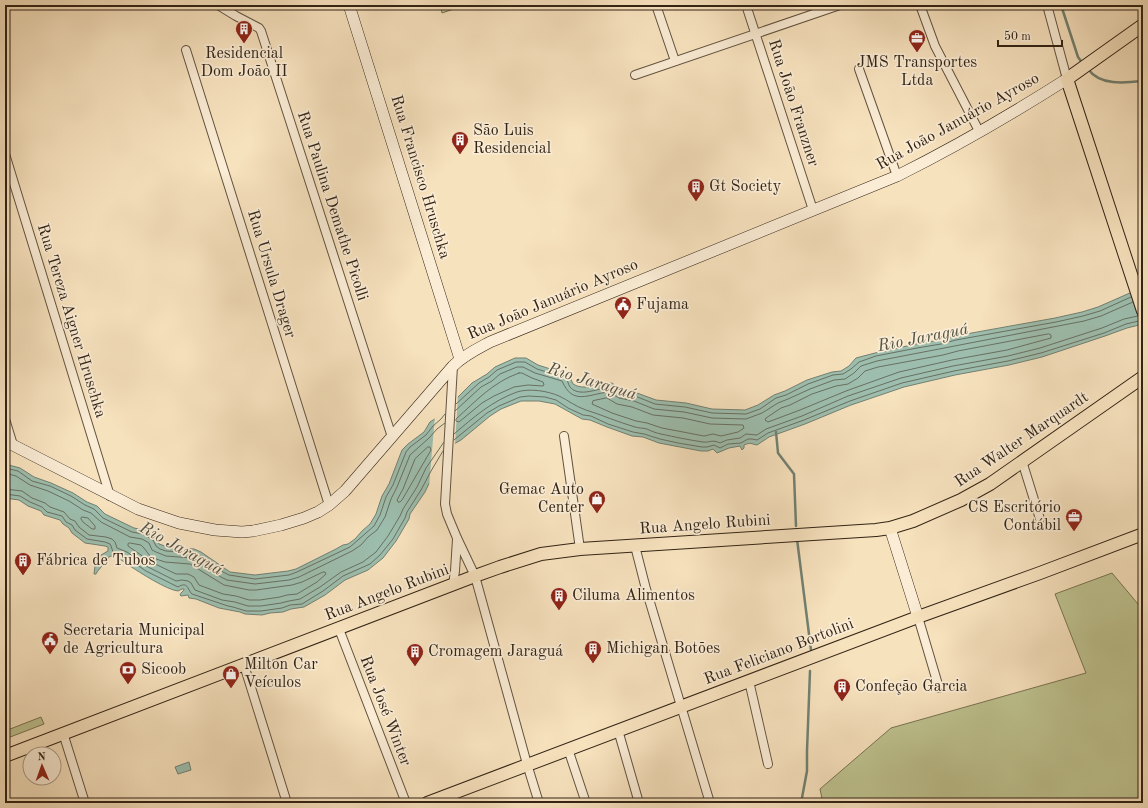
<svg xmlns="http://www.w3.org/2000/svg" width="1148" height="808" font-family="'Old Standard TT',serif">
	<rect width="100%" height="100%" fill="#f7e2be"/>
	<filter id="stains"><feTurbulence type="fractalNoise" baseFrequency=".005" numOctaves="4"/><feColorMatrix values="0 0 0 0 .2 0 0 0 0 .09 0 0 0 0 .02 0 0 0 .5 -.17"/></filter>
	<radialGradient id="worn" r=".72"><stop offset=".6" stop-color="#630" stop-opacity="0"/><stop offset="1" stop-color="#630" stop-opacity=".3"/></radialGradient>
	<!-- green -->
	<g fill="#bec390" stroke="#787352">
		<path d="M440 5H466L442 13Z"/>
		<path d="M1112 573 1143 610V803H823L820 789 891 728 1086 673 1055 594Z"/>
		<path d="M41 717 44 724 5 739V731Z"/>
	</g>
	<!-- water -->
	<g fill="#9dbeae" stroke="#728071">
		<path d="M1143 286V324L1127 328 1105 336 1042 357 1009 365 955 375 904 387 851 405 805 424 769 437 757 445C751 444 751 442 744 445V448L742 450 740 446 729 448 717 453 713 449 708 451H701L659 443 643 437 632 436 607 427 590 420 582 419 555 404 539 401H521L501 409 490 416 461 440 454 444 434 473 425 492 410 514 409 519 396 541 383 558 368 570 345 580 325 595 304 607 291 609 283 612 270 613 262 615 245 614 240 612 219 608 196 599 189 598 188 595 181 596 180 595 181 593 184 590V589H182L178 591C167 590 139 572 130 566 123 561 118 557 110 556L97 572 96 574H94L96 558 108 551V547L105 546 85 543 72 533 69 528 63 524 60 520 44 515 41 511 28 506 19 500 5 498V464L20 468 34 477 51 483 73 493 87 502 97 506 105 514 134 528 144 530 156 536 159 544 162 545 167 547 194 549 201 552 230 572 255 575 288 571 296 569 336 549 343 545 348 544 355 539 362 531 370 524 376 514 382 496 389 484 402 450 408 444 424 432 430 422 438 417 472 383 487 374 495 367 515 358H526L538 365 569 375 573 384C583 391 600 384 612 383L618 388 622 390 637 393 656 400 686 403 712 409 745 410 758 405 774 395 785 391 807 380 832 372 841 371 849 366 856 358 875 353 916 344 940 340 955 336 1055 318 1082 312 1098 307 1139 289Z"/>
		<path d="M189 762 191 770 178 774 175 767Z"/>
	</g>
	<!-- pier -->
	<path fill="#f7e2be" d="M458 393 455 446 447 456 429 486 435 416Z"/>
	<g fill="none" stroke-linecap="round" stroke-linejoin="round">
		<!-- shore -->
		<g stroke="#687062" stroke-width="1">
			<path d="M1049 334 1051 335V338L1007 350 952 360 899 372 846 391 800 410 768 422 765 420 766 418 781 408 790 405 812 394 836 386 848 384 858 378 865 371 878 367 943 355 958 351Z"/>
			<path d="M519 373H522L532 378 543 382 544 385 543 386 528 385 514 387 494 396 482 403 459 422 456 421V419C476 401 493 382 519 373Z"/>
			<path d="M607 398 617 404 632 407 653 415 683 418 710 424 743 425 744 428 738 432 721 436 713 434 704 436 662 428 647 423 636 421 612 413 592 404 593 401Z"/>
			<path d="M456 404 479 383 489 377 497 370 516 362H525L537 369 566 378C568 381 568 384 570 387 579 398 599 388 610 387L621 393 635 396 655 404 685 407 712 413 746 414 760 409 776 398 786 395 808 384 833 375 843 374 851 369 859 362 876 356 917 348 941 344 956 340 1056 322 1083 316 1100 311 1131 297"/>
			<path d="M455 411 481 387 492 381 500 374 517 367H523L535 373 562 381C573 406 588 394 609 392L619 398 634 401 654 409 684 412 712 418 746 419 762 413 778 403 788 399 810 389 834 380 845 379 854 373 861 366 877 361 1084 321 1101 316 1133 302"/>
			<path d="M454 434C474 417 492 401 517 392 529 388 548 391 559 396 568 400 576 407 586 410 602 415 618 422 635 427 638 428 643 428 647 429 651 431 656 433 661 434 675 437 689 440 703 442 710 443 712 439 720 443L727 440 740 438 746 434 757 435 766 429 802 416 848 396 901 378 953 366 1008 356 1040 348 1102 328 1124 319 1138 316"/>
			<path d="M454 440 487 413 499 406 520 397 529 396 545 397 556 400 568 408 583 415 591 416 608 424 633 432 644 434 660 439 678 443 702 447H707L714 445 720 448 728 444 741 443 748 439H752L757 440 768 433 804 420 850 401 902 383 954 371 1008 361 1041 353 1104 333 1126 324 1143 320"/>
			<path d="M428 447H430L431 450 402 500 400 502H398L397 500 403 489 415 459Z"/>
			<path d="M5 468 18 471 32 481 50 486 71 496 85 505 94 509 103 518 132 532 143 534 153 540 156 546 160 549 166 551 193 553 199 556 223 572 229 575 255 579 289 575 297 572 350 547 374 526 380 515 386 497 393 485 406 452 410 447 426 435 433 426 441 419 445 414"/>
			<path d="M5 473 16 476 30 485 48 491 69 501 83 510 91 513 101 522 130 537 142 539 149 543 152 550 156 552 166 556 192 558 210 569 221 577 227 580 255 584 289 580 299 577 352 551 361 545 368 537 377 530 385 517 391 499 397 487 410 455 429 438 437 429 445 423"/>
			<path d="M5 489 22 491 32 498 45 503 50 507 64 512 70 519 75 521 79 527 89 535 106 537 112 539 115 542 117 548 127 552 148 567 176 581 182 580 188 581 191 583 195 590 222 600 235 602 248 606H261L281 603 289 601 300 599 320 587 341 572 363 562 376 552 388 536 400 516 403 509 417 487 426 468 444 442"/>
			<path d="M5 494 20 496 30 502 42 507 47 512 62 516 66 522 72 525 75 530 87 539 105 542 110 544 111 546 113 552 124 556 146 571 178 587C188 581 187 589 192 594L228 606 233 607 246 611H261L282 608 290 605 302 604 323 591 343 576 370 564 380 555 393 539 405 518 407 512 421 490 431 471 443 451"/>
			<path d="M82 517 88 518 95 526V529H92L83 522 81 519Z"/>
			<path d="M130 543 141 545 144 548 150 556 156 559 165 562 190 564 224 585 249 590H256L292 585 302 582 323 572H325L326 574 317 582 297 594 287 595 280 597 260 600H249L236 596 223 594 199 585 194 577 188 574H176L151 562 128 546V544Z"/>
		</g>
		<!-- stream -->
		<g stroke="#728071" stroke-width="2.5">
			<path d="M1061 5 1078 57 1083 64"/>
			<path d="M1088 69C1100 86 1125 83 1143 81"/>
			<path d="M776 432 778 453 794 474 796 526"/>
			<path d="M797 539 811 650"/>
			<path d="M801 803 807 771V751L810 671"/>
		</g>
		<defs>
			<g id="street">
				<path d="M218 5 236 16 259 28 261 31 392 437"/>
				<path d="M656 5 675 61"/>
				<path d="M746 5 813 210"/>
				<path d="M920 5 935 46 979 131"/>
				<path d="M1047 5 1067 79"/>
				<path d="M186 50 329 505"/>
				<path d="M859 69 897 176"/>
				<path d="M635 75 840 5"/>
				<path d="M5 154 110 496"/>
				<path d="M453 366 445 504 447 514 457 538 475 576 527 764 539 803"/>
				<path d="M5 419 13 445"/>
				<path d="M564 436 580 549"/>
				<path d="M1022 461 1040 519"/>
				<path d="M635 546 646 589 710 803"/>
				<path d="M453 585 455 571 457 539"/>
				<path d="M918 617 939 688"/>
				<path d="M339 629 406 803"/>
				<path d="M244 665 287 803"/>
				<path d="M749 681 768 764"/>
				<path d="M618 730 639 803"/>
				<path d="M63 733 85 803"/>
				<path d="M568 749 586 803"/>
			</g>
			<g id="secondary">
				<path d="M349 5 460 359"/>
				<path d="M5 441 138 509 179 523 215 530 242 532 253 531 281 525 304 518 318 512 329 505 345 491 453 366C464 355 477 349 490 342L897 176C955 147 1012 114 1067 79"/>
				<path d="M890 528 918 617"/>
			</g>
			<g id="primary">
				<path d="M1143 25 1067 79 1143 311"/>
				<path d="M5 756 475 576 500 567 541 554 580 549 876 530 890 528 913 521 961 500 990 484 1143 377"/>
				<path d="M427 803 918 617 1040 573 1143 534"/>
			</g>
		</defs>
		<!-- street casing -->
		<use href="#street" stroke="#63533f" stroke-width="10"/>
		<!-- secondary casing -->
		<use href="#secondary" stroke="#322315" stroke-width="12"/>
		<!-- primary casing -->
		<use href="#primary" stroke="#322315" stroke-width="14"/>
		<!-- street -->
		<use href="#street" stroke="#faecd5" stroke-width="8"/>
		<!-- secondary -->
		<use href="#secondary" stroke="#faecd5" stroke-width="11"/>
		<!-- primary -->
		<use href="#primary" stroke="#f7e2be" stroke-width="12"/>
	</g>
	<!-- icons -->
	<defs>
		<symbol id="building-pin" viewBox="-11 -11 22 30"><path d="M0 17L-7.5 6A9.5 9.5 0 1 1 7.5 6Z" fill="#8f2418" stroke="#faecd5"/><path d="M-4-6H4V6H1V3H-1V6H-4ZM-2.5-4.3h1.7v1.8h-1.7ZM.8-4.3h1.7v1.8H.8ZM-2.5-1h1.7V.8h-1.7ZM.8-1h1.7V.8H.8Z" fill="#fff"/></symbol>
		<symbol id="office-pin" viewBox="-11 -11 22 30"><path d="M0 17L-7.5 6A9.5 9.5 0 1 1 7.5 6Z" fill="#8f2418" stroke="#faecd5"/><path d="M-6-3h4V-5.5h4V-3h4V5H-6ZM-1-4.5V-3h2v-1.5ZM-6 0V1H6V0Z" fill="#fff"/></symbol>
		<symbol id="civic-pin" viewBox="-11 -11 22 30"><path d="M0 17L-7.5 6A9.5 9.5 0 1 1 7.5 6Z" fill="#8f2418" stroke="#faecd5"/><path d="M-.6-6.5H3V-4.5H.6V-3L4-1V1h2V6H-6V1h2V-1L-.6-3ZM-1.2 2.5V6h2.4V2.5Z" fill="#fff"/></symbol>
		<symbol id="shop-pin" viewBox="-11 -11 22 30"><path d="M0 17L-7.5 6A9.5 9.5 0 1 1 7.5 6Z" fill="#8f2418" stroke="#faecd5"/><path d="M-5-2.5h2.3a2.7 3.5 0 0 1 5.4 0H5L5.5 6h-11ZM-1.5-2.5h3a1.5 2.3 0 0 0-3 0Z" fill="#fff"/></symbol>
		<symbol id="bank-pin" viewBox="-11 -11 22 30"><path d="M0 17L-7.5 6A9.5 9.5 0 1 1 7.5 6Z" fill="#8f2418" stroke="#faecd5"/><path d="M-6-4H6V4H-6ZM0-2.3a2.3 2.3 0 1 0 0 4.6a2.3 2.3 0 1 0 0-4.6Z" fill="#fff"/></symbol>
	</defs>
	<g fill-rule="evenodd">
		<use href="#building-pin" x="234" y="19" width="20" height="27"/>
		<use href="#office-pin" x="907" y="28" width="20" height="27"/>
		<use href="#building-pin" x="450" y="130" width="20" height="27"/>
		<use href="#building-pin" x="686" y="177" width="20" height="27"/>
		<use href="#civic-pin" x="613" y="295" width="20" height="27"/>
		<use href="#shop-pin" x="587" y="489" width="20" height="27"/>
		<use href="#office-pin" x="1064" y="507" width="20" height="27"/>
		<use href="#building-pin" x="13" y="551" width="20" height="27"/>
		<use href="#building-pin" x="549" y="586" width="20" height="27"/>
		<use href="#civic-pin" x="40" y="630" width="20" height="27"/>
		<use href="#building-pin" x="583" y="639" width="20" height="27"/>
		<use href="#building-pin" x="405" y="642" width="20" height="27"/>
		<use href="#bank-pin" x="118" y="660" width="20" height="27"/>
		<use href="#shop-pin" x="221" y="664" width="20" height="27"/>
		<use href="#building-pin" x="832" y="677" width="20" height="27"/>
	</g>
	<g text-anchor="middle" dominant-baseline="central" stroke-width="3.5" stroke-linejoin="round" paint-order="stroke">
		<!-- poi labels -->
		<g font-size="16" fill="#322315" stroke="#faecd5" text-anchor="start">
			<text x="244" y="54" text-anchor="middle">Residencial<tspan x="244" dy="18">Dom João II</tspan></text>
			<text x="917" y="63" text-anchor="middle">JMS Transportes<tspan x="917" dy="18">Ltda</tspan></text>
			<text x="473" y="131">São Luis<tspan x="473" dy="18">Residencial</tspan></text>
			<text x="709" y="187">Gt Society</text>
			<text x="636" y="305">Fujama</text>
			<text x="584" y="490" text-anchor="end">Gemac Auto<tspan x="584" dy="18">Center</tspan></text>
			<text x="1061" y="508" text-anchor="end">CS Escritório<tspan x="1061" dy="18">Contábil</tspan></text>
			<text x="36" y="561">Fábrica de Tubos</text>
			<text x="572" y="596">Ciluma Alimentos</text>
			<text x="63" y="631">Secretaria Municipal<tspan x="63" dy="18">de Agricultura</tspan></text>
			<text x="606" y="649">Michigan Botões</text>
			<text x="428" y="652">Cromagem Jaraguá</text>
			<text x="244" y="665">Milton Car<tspan x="244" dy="18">Veículos</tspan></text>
			<text x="141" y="670">Sicoob</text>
			<text x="855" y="687">Confeção Garcia</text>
		</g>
		<!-- street labels -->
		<g font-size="16" fill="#322315" stroke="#faecd5">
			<text transform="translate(793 103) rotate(72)">Rua João Franzner</text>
			<text transform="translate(958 122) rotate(-29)">Rua João Januário Ayroso</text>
			<text transform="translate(420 177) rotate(73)">Rua Francisco Hruschka</text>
			<text transform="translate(332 206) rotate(72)">Rua Paulina Demathe Picolli</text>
			<text transform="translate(271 274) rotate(73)">Rua Ursula Drager</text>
			<text transform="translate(553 300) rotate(-23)">Rua João Januário Ayroso</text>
			<text transform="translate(71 321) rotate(73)">Rua Tereza Aigner Hruschka</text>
			<text transform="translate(1022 440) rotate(-34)">Rua Walter Marquardt</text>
			<text transform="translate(705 525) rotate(-4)">Rua Angelo Rubini</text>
			<text transform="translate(387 593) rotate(-21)">Rua Angelo Rubini</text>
			<text transform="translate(779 652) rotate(-21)">Rua Feliciano Bortolini</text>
			<text transform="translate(385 711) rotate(69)">Rua José Winter</text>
		</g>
		<!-- water labels -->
		<g font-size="17" font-style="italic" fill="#525243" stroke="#faecd5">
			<text transform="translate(923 338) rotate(-11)">Rio Jaraguá</text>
			<text transform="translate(592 382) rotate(17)">Rio Jaraguá</text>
			<text transform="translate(181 549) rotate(29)">Rio Jaraguá</text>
		</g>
	</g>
	<!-- margin -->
	<rect width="1148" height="808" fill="none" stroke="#f7e2be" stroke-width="20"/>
	<rect x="6" y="6" width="1136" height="796" fill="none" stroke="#322315" stroke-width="2"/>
	<rect x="10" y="10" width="1128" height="788" fill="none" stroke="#322315"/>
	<!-- north arrow -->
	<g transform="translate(42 766) rotate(358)"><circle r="19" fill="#faecd5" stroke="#aa9c88"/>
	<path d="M0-3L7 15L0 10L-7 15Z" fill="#8f2418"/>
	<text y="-6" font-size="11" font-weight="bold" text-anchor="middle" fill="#322315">N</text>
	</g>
	<!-- scale -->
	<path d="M998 40v6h64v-6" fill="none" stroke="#322315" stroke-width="2"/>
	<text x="1004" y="40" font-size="12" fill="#322315" stroke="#faecd5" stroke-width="3" paint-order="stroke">50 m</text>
	<rect width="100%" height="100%" filter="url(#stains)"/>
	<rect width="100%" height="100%" fill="url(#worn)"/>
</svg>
